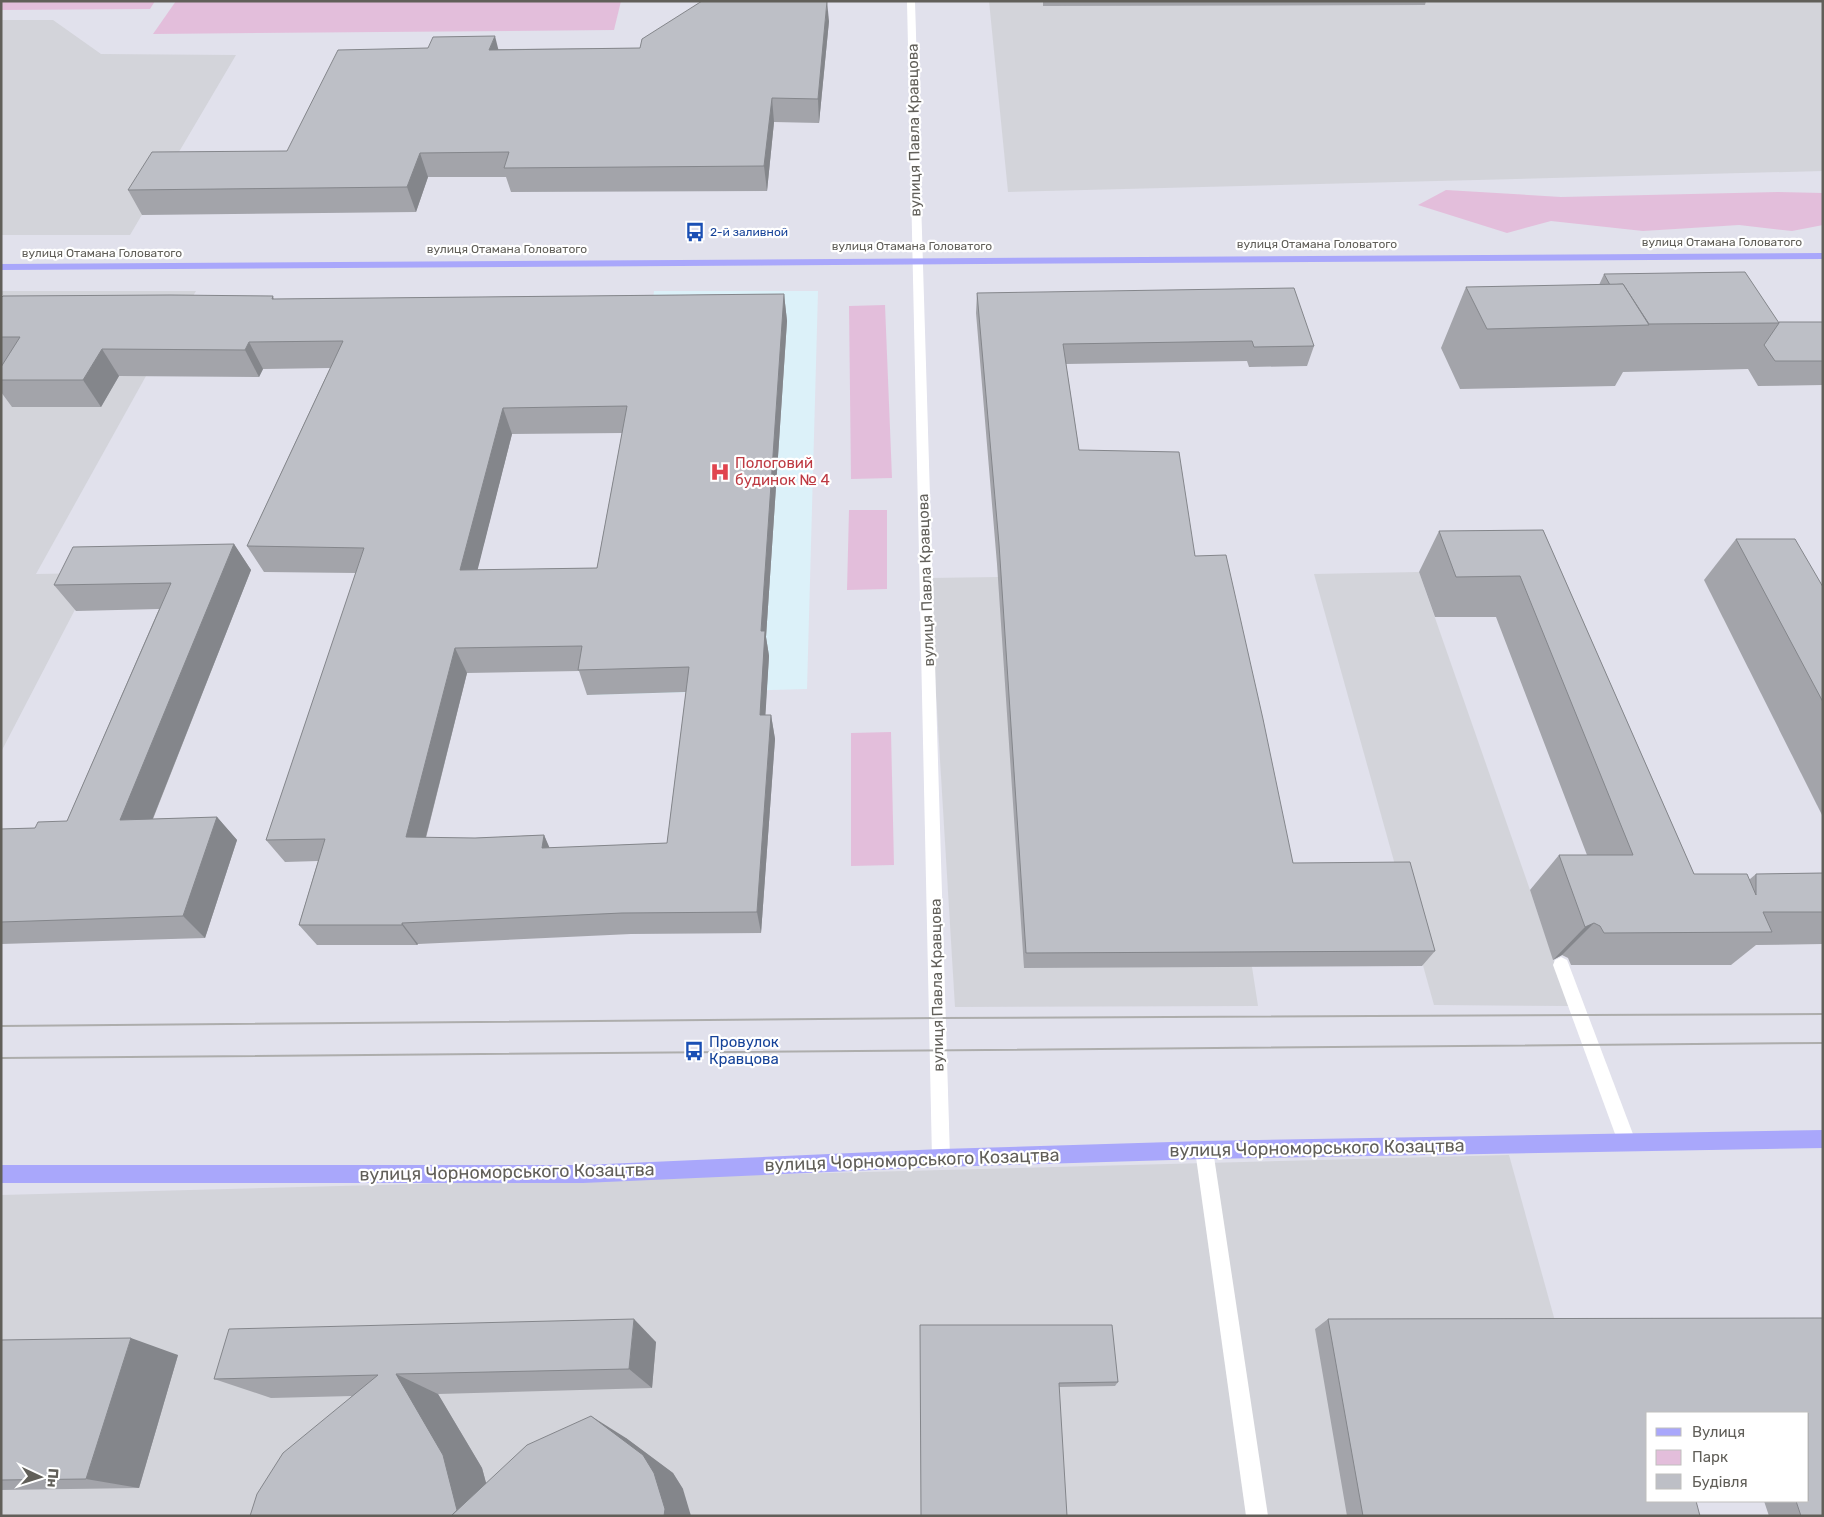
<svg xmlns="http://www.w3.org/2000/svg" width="1824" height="1517" font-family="Rubik,sans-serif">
	<rect width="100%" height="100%" fill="#e1e1ec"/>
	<!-- industrial -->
	<g fill="#d3d4da">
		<path d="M989 1H1823V171L1008 192Z"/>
		<path d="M1 20H53L101 54 236 55 130 235H1Z"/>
		<path d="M1 291H196L146 376 36 574 94 573 1 752Z"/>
		<path d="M1419 572 1530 890 1569 1006 1434 1005 1314 574Z"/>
		<path d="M998 577 1252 967 1258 1006 955 1007 929 578Z"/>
		<path d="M1509 1155 1609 1516H1V1195Z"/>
	</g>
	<!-- medical -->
	<path fill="#dcf1f9" d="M654 291H818L807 689 587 695 650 322Z"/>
	<!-- green -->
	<g fill="#e3bedb">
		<path d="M1 1H155L150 9 1 10Z"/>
		<path d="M176 1H621L614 30 153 34Z"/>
		<path d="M1446 190 1561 197 1778 192 1823 193V225L1792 231 1739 225 1643 231 1551 221 1507 233 1418 205Z"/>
		<path d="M885 305 892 478 851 479 849 306Z"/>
		<path d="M849 510H887V589L847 590Z"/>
		<path d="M891 732 894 865 851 866V733Z"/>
	</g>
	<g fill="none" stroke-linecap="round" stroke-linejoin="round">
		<!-- minor -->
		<g fill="#fff" fill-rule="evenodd">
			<path d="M907 1H915L950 1158 948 1165 941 1167 934 1165 932 1158Z"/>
			<path d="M1561 957 1567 960 1569 965 1636 1142 1633 1148 1627 1151 1621 1148 1618 1142 1553 965 1555 960Z"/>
			<path d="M1204 1141 1210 1144 1213 1150 1268 1516H1246L1195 1150 1198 1144Z"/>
		</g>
		<!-- major -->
		<g fill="#a9a7fb" fill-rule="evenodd">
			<path d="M1823 253V259L1 270V264Z"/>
			<path d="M1823 1130V1148L1204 1159 941 1167 583 1183H1V1165H583L941 1149 1204 1141Z"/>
		</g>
		<!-- tram -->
		<g stroke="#adadac" stroke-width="2">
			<path d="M1 1026 938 1018 1823 1014"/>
			<path d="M1 1058 1823 1043"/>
		</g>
	</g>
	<!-- wall -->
	<g fill="#a3a4aa" fill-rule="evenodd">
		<path d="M1043 1H1426L1425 5 1043 6Z"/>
		<path d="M829 21 819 123 774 122 767 191 511 192 506 177H428L416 212 142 215 128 190 287 151 498 49 640 48Z"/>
		<path d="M1604 274 1779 322H1823V385L1758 386 1748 369 1623 372 1615 386 1460 389 1441 348 1466 287 1599 285Z"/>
		<path d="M977 293 1314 346 1307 366 1249 367 1247 361 1066 364 1079 450 1195 556 1293 863 1435 951 1422 966 1024 968 997 564 976 313Z"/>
		<path d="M784 294 787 321 766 637 769 656 765 715H771L775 739 761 933 631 934 418 944 417 945H317L299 925 318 861 285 862 266 840 356 573 264 572 247 546 330 368 263 369 259 377 119 376 101 407H12L1 392V367L3 364H1V298L273 296 274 299ZM622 433 597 568 477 570 512 434ZM579 671 587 695 686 692 667 843 549 848 544 835 475 838H426L467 673Z"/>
		<path d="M1543 530 1694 874 1750 879 1756 874 1823 873V944L1756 945 1731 965H1571L1568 958 1562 955 1553 960 1530 890 1559 855H1587L1496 617H1435L1419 572 1439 531Z"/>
		<path d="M1736 539 1823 587V817L1704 580Z"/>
		<path d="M234 544 251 570 153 819 217 817 237 840 205 938 1 944V829L35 828 67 821 159 609 76 611 54 585Z"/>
		<path d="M1823 1318V1516H1769L1764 1501H1808V1413H1648L1700 1516H1347L1315 1329 1328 1319Z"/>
		<path d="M920 1325 1118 1382 1115 1386 1059 1387Z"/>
		<path d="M1 1340 178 1355 139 1488 1 1490Z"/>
		<path d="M656 1342 652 1388 438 1394 482 1468 486 1483 626 1438 673 1473 683 1489 250 1516 352 1396 271 1398 214 1379Z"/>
	</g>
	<!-- shaded-wall -->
	<g fill="#84868b">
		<path d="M827 1 829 21 819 123 818 99Z"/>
		<path d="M495 36 501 60 489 50Z"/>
		<path d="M772 98 774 122 767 191 764 166Z"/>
		<path d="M420 153 428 177 416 212 407 187Z"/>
		<path d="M784 294 787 321 766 637 769 656 764 739 760 715 761 631Z"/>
		<path d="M249 342 263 369 259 377 245 350Z"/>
		<path d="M102 349 119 376 101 407 83 380Z"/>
		<path d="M503 408 512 434 471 596 460 570Z"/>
		<path d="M234 544 251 570 143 843 120 820Z"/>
		<path d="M455 648 467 673 420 860 406 837Z"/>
		<path d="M771 715 775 739 761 933 757 912Z"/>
		<path d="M217 817 237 840 205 938 183 916Z"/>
		<path d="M544 835 554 858 542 848Z"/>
		<path d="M402 923 418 944 417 945 402 925Z"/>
		<path d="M1594 923 1562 955 1553 960 1585 927Z"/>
		<path d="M634 1319 656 1342 652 1388 629 1369Z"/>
		<path d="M131 1338 178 1355 139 1488 86 1479Z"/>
		<path d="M396 1374 438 1394 482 1468 495 1516H458Z"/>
		<path d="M591 1416 626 1438 673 1473 683 1489 691 1516H664Z"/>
	</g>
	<!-- building -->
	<g fill="#bdbfc6" stroke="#84868b" fill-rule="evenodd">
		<path d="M702 1H827L818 99 772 98 764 166 504 168 509 152 420 153 407 187 128 190 152 152 287 151 338 50 428 48 433 37 495 36 489 50 640 48 642 39Z"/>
		<path d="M1745 272 1779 323 1649 324 1623 284 1610 285 1604 274Z"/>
		<path d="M1623 284 1649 325 1487 329 1466 287Z"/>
		<path d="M1294 288 1314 346 1254 347 1252 341 1063 344 1079 450 1179 452 1195 556 1226 555 1263 719 1293 863 1410 862 1435 951 1026 953 999 544 977 293Z"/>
		<path d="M784 294 761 631H765L760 715H771L757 912 622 913 402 923V925H299L325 839 266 840 364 548 247 546 343 341 249 342 245 350 102 349 83 380H1V367L20 337H1V298L3 296 170 295 273 296 272 299ZM627 406 597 568 460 570 503 408ZM582 646 578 670 689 667 667 843 542 848 544 835 475 838 406 837 455 648Z"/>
		<path d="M1779 322H1823V361H1775L1764 345 1779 323Z"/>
		<path d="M1543 530 1694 874H1747L1756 895V874L1823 873V912H1763L1772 932 1604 933 1600 926 1594 923 1585 927 1559 855H1633L1520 576 1456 577 1439 531Z"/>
		<path d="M1736 539H1795L1823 587V702Z"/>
		<path d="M234 544 120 820 217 817 183 916 1 922V829L35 828 38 822 67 821 171 583 54 585 73 547Z"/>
		<path d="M1823 1318V1516H1801L1796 1501H1808V1413H1648V1501H1696L1700 1516H1363L1328 1319Z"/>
		<path d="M634 1319 629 1369 396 1374 443 1455 457 1510 451 1516H250L257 1494 283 1453 378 1375 214 1379 229 1329Z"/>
		<path d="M920 1325H1112L1118 1382 1059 1383 1067 1516H921Z"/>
		<path d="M131 1338 86 1479 1 1480V1340Z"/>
		<path d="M591 1416 643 1455 654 1473 665 1509 664 1516H451L527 1445Z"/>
	</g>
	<!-- icons -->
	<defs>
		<symbol id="bus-bare" viewBox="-9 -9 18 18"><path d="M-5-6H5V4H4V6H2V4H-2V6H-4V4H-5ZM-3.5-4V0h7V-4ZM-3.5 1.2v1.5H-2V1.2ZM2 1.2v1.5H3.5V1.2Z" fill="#1a4fb4" stroke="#fff" stroke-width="2.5" paint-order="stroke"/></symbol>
		<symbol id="hospital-bare" viewBox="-9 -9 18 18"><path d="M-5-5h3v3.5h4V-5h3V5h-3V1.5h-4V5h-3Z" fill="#e0444e" stroke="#fff" stroke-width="2.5" paint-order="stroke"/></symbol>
	</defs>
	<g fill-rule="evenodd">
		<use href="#bus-bare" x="681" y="218" width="28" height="28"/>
		<use href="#hospital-bare" x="706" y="458" width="28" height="28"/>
		<use href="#bus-bare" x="680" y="1037" width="28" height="28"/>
	</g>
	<g text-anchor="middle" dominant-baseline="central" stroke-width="4.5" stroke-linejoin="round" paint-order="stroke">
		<!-- far-transit labels -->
		<g font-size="12" fill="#164399" stroke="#fff" text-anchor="start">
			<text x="710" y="232">2-й заливной</text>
		</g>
		<!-- far-street labels -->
		<g font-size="12" fill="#615f59" stroke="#fff">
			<text x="1722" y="242">вулиця Отамана Головатого</text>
			<text x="1317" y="244">вулиця Отамана Головатого</text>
			<text x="912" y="246">вулиця Отамана Головатого</text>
			<text x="507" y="249">вулиця Отамана Головатого</text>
			<text x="102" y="253">вулиця Отамана Головатого</text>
		</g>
		<!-- street labels -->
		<g font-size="15" fill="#615f59" stroke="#fff">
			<text transform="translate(914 130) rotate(-91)">вулиця Павла Кравцова</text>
			<text transform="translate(926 580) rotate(-92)">вулиця Павла Кравцова</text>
			<text transform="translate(937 985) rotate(-91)">вулиця Павла Кравцова</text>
		</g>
		<!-- health labels -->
		<g font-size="15" fill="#be3a42" stroke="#fff" text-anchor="start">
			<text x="735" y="463">Пологовий<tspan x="735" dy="17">будинок № 4</tspan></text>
		</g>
		<!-- transit labels -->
		<g font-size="15" fill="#164399" stroke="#fff" text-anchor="start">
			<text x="709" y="1042">Провулок<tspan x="709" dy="17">Кравцова</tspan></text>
		</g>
		<!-- near-street labels -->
		<g font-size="18" fill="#615f59" stroke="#fff">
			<text transform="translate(1317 1148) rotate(-1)">вулиця Чорноморського Козацтва</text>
			<text transform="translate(912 1160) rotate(-2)">вулиця Чорноморського Козацтва</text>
			<text transform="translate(507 1172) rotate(-1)">вулиця Чорноморського Козацтва</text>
		</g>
	</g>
	<!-- border -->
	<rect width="1824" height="1517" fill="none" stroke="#615f59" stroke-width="5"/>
	<!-- legend -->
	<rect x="1646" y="1412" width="162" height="90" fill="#ffffff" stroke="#c0bfbd"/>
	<rect x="1656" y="1428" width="25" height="8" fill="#a9a7fb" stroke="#c0bfbd"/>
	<text x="1692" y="1437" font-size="15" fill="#615f59">Вулиця</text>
	<rect x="1656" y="1450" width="25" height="15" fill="#e3bedb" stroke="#c0bfbd"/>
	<text x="1692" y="1462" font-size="15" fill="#615f59">Парк</text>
	<rect x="1656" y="1474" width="25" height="15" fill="#bdbfc6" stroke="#c0bfbd"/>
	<text x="1692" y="1487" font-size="15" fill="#615f59">Будівля</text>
	<!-- north arrow -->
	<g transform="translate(40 1477) rotate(94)" stroke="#ffffff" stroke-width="4" paint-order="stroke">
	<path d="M0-4L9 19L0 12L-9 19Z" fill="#615f59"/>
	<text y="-8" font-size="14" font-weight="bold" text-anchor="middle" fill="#615f59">Пн</text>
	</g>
</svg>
